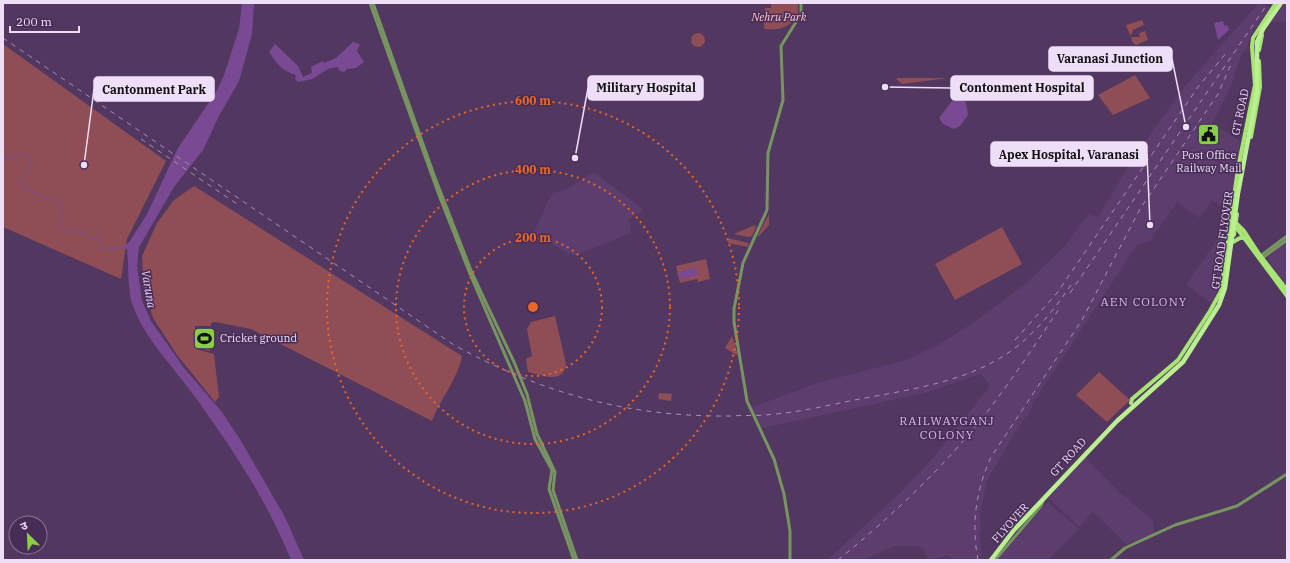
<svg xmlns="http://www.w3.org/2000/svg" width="1290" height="563" font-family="'IBM Plex Serif','Noto Sans Devanagari',serif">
	<rect width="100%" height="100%" fill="#523761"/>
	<!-- built -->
	<g fill="#5d3d6e">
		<path d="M1259 3 1270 8 1251 35 1247 48 1243 51 1234 75 1235 76 1219 111 1211 123 1240 141 1229 212 1212 200 1200 218 1177 202 1150 241 1137 245 1034 401 1028 416 1025 417 987 480 980 514 981 531H979L982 556 975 560H953L947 555 934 560H928L924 549 918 546H894L863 560H827L899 494 932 459 990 386 981 374 925 393 763 428 751 408 817 383 903 361 935 347 974 322 1025 284 1064 247 1090 213 1097 218 1137 153 1185 86Z"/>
		<path d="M1283 3H1287V21L1269 22Z"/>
		<path d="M594 172 644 210 629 219 631 233 573 256 533 234 552 193 563 191Z"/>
		<path d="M1226 227 1217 291 1212 303 1186 285Z"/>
		<path d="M1287 242V286L1267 258Z"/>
		<path d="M1085 457 1119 492 1153 521 1155 534 1126 544 1093 512 1079 527 1049 498Z"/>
		<path d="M1048 502 1079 529 1048 560H997Z"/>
	</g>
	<!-- green -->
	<g fill="#8f4d56">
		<path d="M771 3H798V15C790 27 779 31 764 29L765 8H771Z"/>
		<path d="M1142 20 1144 25 1133 30 1132 34 1130 35 1126 25Z"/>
		<path d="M1145 31 1148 40 1136 45 1133 43 1131 37H1140L1139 33Z"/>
		<circle cx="698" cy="40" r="7"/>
		<path d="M3 44 166 161 127 239 121 279 3 227Z"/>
		<path d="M1135 75 1150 98 1113 115 1098 95Z"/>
		<path d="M948 78 902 84 896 79 898 78Z"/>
		<path d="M194 186 462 356C458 379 440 399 432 421L251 329 215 322 211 323V326H195L196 349 214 354 219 397 215 402 177 355 153 318 144 289 142 256 157 223 174 200Z"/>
		<path d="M769 214V225L758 237V235Z"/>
		<path d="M755 225 756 227 752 236 748 237 734 234Z"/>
		<path d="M1002 227 1022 264 955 300 935 264Z"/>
		<path d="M728 238 748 243 749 244 748 247 728 243Z"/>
		<path d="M706 259 710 279 698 282 697 279 680 283 676 266Z"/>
		<path d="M555 316 566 364C563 385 542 375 528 372L526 359 532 356 527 329 531 322Z"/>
		<path d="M198 329H209L210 351 198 348Z"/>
		<path d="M732 336 738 354 736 355 725 348Z"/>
		<path d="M1099 372 1130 400 1107 422 1076 395Z"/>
		<path d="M659 393 672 394 671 401 658 399Z"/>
	</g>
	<!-- water -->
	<g fill="#794a93">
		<path d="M242 3H254L252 34 239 81 218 118 203 150 174 187 139 247 137 266 142 301 151 321 184 368 222 412 241 441 285 517 304 560H291C267 500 230 445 192 393 172 365 145 339 133 306 127 291 129 265 127 249L123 248 130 241 147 214 178 148 216 92 223 78 239 29Z"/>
		<path d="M1223 21 1224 26 1227 25 1229 30 1218 40 1214 23Z"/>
		<path d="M353 42 360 44 357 51 364 62 356 68 347 69 344 72 340 71 337 67 328 69 312 79 298 82 295 79 296 75C282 71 277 64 269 52L275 44 298 66 303 77 312 73 311 67 323 61 324 63 336 58Z"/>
		<path d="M958 93C966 99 967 106 968 115L960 126 954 129 943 124 939 118Z"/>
		<path d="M696 267 698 275 681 279 679 272Z"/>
	</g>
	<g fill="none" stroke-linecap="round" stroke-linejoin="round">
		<!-- stream -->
		<path stroke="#794a93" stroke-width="1" d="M3 160 20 153 27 156 31 162 29 169 22 178V186L32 192 62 203 64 217 62 227 80 233 100 234 99 244 102 250 123 248 126 244"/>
		<!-- tertiary -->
		<g stroke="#779561" stroke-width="3">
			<path d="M370 3 439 195 470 274 525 401 535 439 552 470 549 489 574 560"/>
			<path d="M373 3 434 175 472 273 514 362 527 394 537 434 555 472 553 490 577 560"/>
			<path d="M1259 257 1287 236"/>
			<path d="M1261 259 1287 240"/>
			<path d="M790 560V531L784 494 774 459 747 401 734 322V309L743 263 767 210 768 153 783 100 781 46 801 14V3"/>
			<path d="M995 560 1041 506 1043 501"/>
			<path d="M1111 560 1125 548 1175 525 1237 506 1287 474"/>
		</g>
		<!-- primary -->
		<g stroke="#a8e575" stroke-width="4">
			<path d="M1259 50 1262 35"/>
			<path d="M1251 137 1260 87 1259 61"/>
			<path d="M1236 223 1244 231 1259 254 1287 290"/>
			<path d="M1236 227 1287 296"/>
			<path d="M1234 235 1237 214"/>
			<path d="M1233 242 1240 238H1245"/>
			<path d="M1131 403 1132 399 1178 360 1210 311 1221 291 1238 168 1255 85 1252 47 1253 38 1276 3"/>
		</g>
		<!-- trunk -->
		<path stroke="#bbf092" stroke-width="4.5" d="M991 560 1014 530 1117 421 1183 362 1219 305 1225 288 1238 193 1257 92V42L1263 29 1281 3"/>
		<!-- rail -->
		<g stroke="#a690b2" stroke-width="1" stroke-dasharray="5 5" stroke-linecap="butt">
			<path d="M3 38 454 345C544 394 628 417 731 416 742 415 753 416 764 415 797 413 829 405 860 399 923 387 989 379 1035 330 1048 317 1060 301 1071 285"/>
			<path d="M141 139 240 206"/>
			<path d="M1070 293 1268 3"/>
			<path d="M1015 340 1057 293 1198 87 1227 52"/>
			<path d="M838 560C898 511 956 456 1002 392 1022 365 1040 337 1059 309"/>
			<path d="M978 560C971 524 976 490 991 457L1082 320 1140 209 1218 94 1232 62"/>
		</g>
	</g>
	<!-- distance rings -->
	<g fill="none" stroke="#e96624" stroke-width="2" stroke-dasharray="2 4">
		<circle cx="533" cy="307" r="69"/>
		<circle cx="533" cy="307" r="137"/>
		<circle cx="533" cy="307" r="206"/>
	</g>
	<!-- icons -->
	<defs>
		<symbol id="civic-square" viewBox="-11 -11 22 22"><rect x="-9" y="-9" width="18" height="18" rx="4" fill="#89ce48" stroke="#472c56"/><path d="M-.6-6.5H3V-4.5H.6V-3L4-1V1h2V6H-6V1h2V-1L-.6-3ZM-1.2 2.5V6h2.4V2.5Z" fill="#111"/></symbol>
		<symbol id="stadium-square" viewBox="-11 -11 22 22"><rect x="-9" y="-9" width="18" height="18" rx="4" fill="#89ce48" stroke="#472c56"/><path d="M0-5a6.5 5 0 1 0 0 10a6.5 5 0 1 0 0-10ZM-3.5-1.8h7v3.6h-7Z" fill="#111"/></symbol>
	</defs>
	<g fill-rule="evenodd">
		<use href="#civic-square" x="1196" y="122" width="25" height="25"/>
		<use href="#stadium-square" x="192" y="326" width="25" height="25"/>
	</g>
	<g text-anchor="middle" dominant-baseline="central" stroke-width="3" stroke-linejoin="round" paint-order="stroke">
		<!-- park labels -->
		<g font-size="11" font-style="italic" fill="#ffc9ce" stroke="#472c56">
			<text x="779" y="17">Nehru Park</text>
		</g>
		<!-- street labels -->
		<g font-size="11" fill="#eedef8" stroke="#472c56">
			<text transform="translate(1240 112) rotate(-78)">GT ROAD</text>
			<text transform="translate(1222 240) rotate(-82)">GT ROAD FLYOVER</text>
			<text transform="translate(1068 457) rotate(-48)">GT ROAD</text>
			<text transform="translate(1010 523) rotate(-48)">FLYOVER</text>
		</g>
		<!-- poi labels -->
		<g font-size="11" fill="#eedef8" stroke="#472c56">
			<text x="1209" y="155">Post Office<tspan x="1209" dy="13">Railway Mail</tspan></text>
			<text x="220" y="338" text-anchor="start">Cricket ground</text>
		</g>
		<!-- water labels -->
		<g font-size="12" font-style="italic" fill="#e4cbf4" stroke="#472c56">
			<text transform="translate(149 289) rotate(80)">Varuna</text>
		</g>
		<!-- neighbourhood labels -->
		<g font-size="12" letter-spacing="1" fill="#d8b9eb" stroke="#472c56">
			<text x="1144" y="301">AEN COLONY</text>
			<text x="947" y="420">RAILWAYGANJ<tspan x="947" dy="14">COLONY</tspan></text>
		</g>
	</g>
	<circle cx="533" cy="307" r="6" fill="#e96624" stroke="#472c56" stroke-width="2"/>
	<g font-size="12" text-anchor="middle" font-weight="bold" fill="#e96624" stroke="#472c56" stroke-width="3" stroke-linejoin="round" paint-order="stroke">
		<text x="533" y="105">600 m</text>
		<text x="533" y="174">400 m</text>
		<text x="533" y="242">200 m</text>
	</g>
	<!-- callouts -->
	<path fill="none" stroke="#eedef8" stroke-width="1.5" d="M1186 127L1172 59M885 87L951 88M575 158L588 88M84 165L94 89M1150 225L1147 154"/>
	<g fill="#eedef8" stroke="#472c56" stroke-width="1.5">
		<circle cx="1186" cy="127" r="4"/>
		<circle cx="885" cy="87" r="4"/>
		<circle cx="575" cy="158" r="4"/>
		<circle cx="84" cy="165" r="4"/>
		<circle cx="1150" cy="225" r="4"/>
	</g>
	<g fill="#eedef8" stroke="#eedef8" stroke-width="1.5">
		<rect x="1049" y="47" width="123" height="24" rx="4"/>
		<rect x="951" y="76" width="142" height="24" rx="4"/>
		<rect x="588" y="76" width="115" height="24" rx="4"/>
		<rect x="94" y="77" width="120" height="24" rx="4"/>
		<rect x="991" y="142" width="156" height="24" rx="4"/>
	</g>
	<g font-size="12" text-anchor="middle" font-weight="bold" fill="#111">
		<text x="1110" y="63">Varanasi Junction</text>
		<text x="1022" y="92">Contonment Hospital</text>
		<text x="646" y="92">Military Hospital</text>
		<text x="154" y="94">Cantonment Park</text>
		<text x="1069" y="159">Apex Hospital, Varanasi</text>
	</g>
	<!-- border -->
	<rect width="1290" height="563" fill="none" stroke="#eedef8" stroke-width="8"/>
	<!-- north arrow -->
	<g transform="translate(28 535) rotate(336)"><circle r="19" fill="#472c56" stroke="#8a7397"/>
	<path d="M0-3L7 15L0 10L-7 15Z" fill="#89ce48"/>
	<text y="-6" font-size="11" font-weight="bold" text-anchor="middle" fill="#eedef8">उ</text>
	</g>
	<!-- scale -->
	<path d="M10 26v6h69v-6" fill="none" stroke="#eedef8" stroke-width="2"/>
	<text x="16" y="26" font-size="12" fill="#eedef8" stroke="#472c56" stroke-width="3" paint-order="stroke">200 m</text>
</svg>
